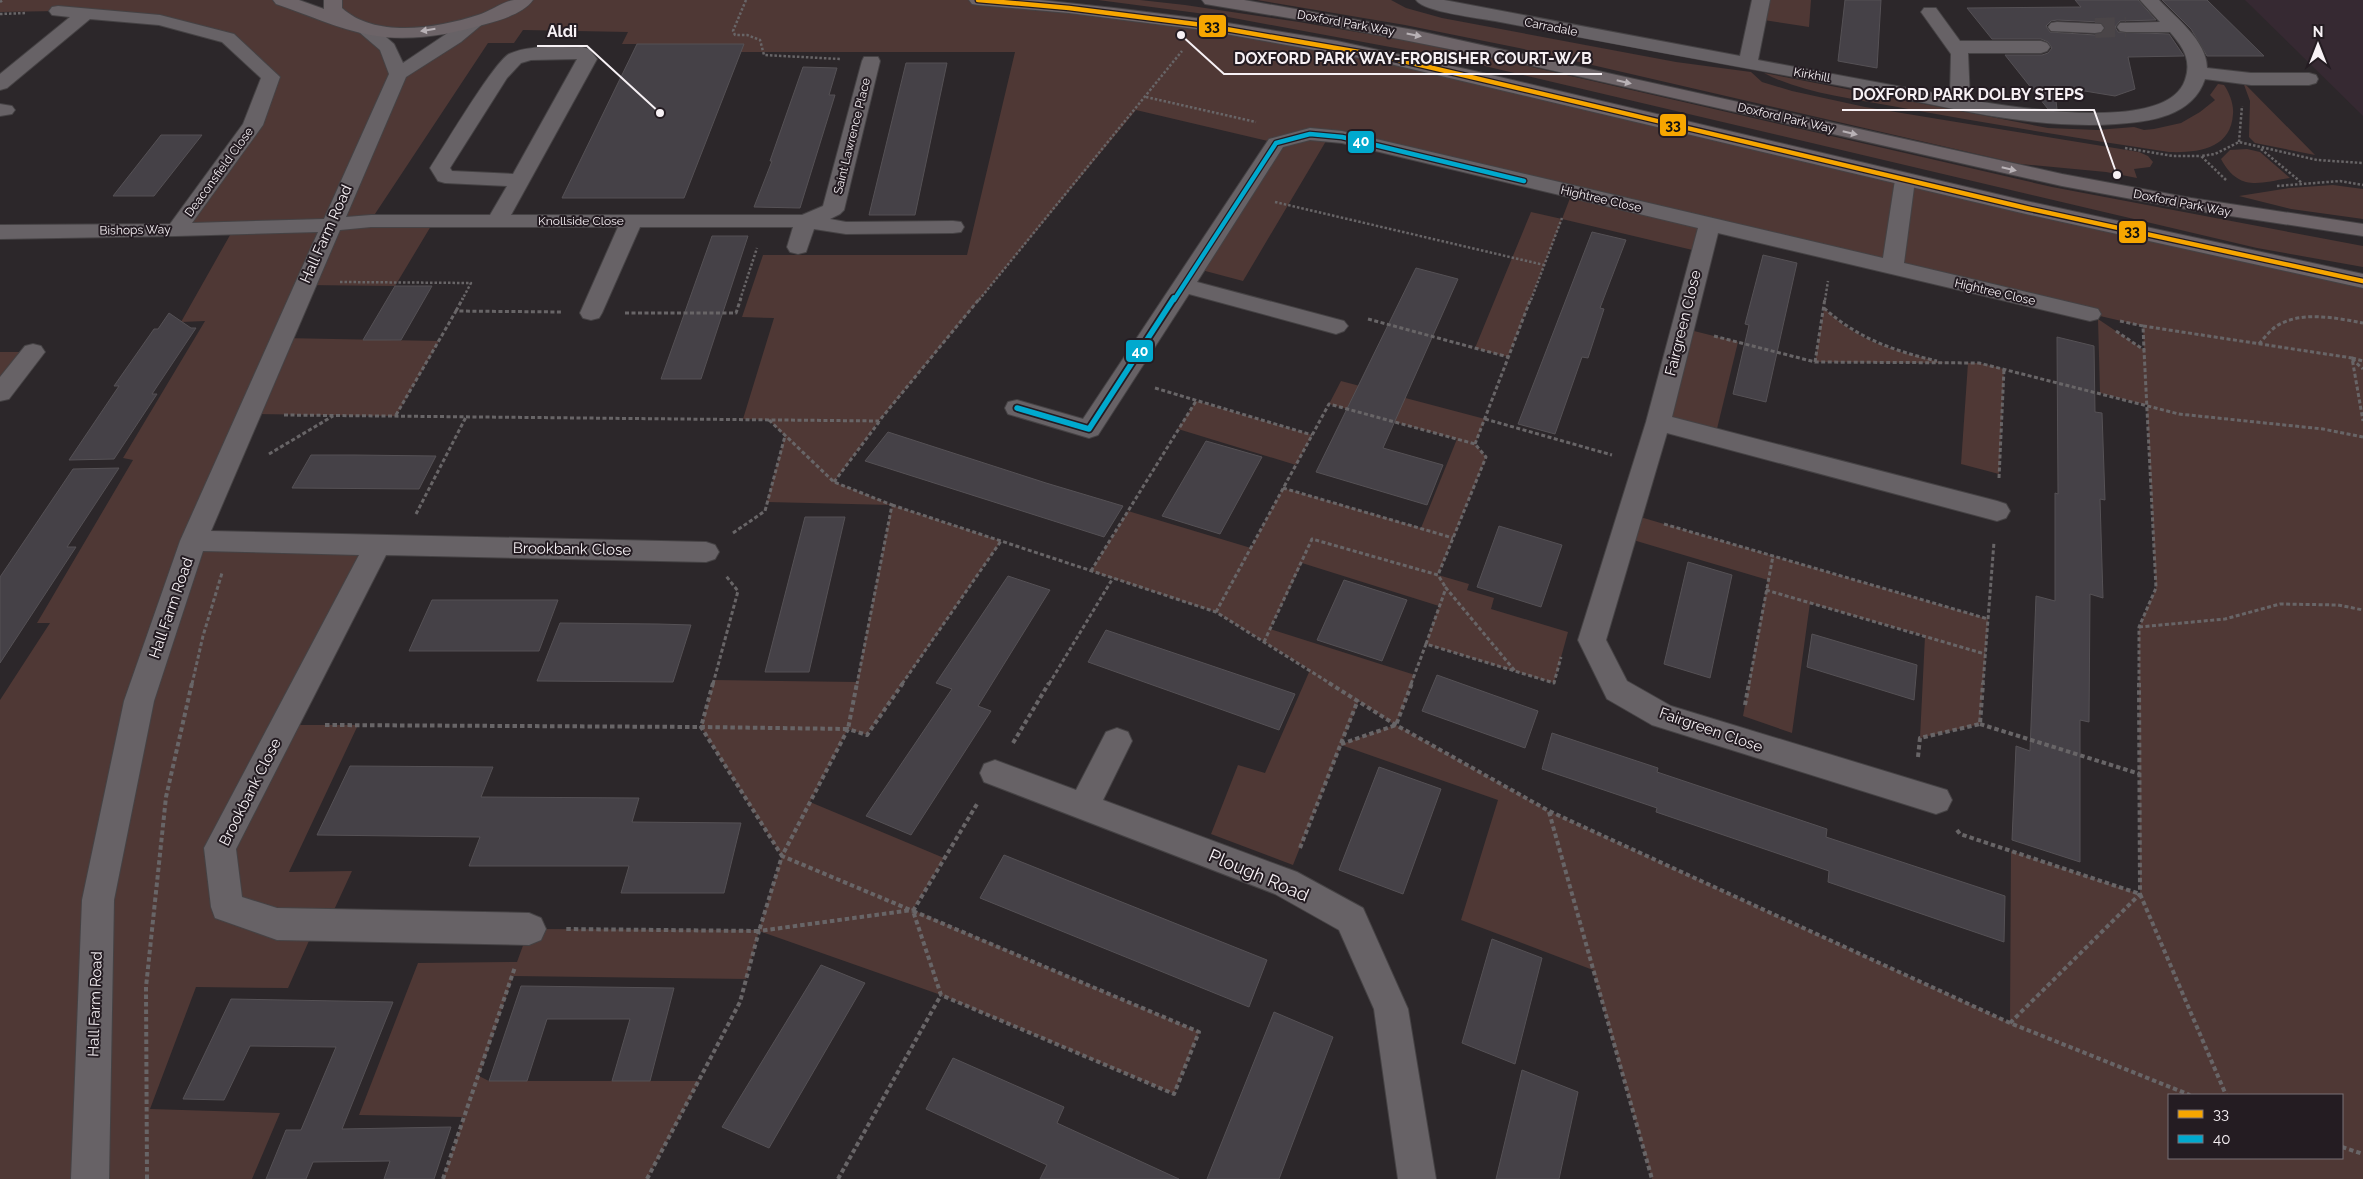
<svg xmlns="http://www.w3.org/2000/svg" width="2363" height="1179" font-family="Raleway,sans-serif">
	<rect width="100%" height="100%" fill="#2c272a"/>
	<!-- built -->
	<path fill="#362932" d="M2245 0H2363V116Z"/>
	<!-- green -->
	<g fill="#4f3835" fill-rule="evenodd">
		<path d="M0 0H282L347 22 333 0H978L1339 48 2363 281V1179H1652L1593 970 1461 920 1498 800 1341 745 1293 865 1211 834 1238 765 1265 773 1310 670 1216 612 1091 571 1128 511 1251 548 1283 488 1421 528 1457 439 1329 404 1341 381 1485 419 1475 444 1486 457 1438 575 1469 584 1467 590 1494 598 1491 609 1568 632 1554 683 1426 644 1439 606 1302 563 1270 629 1415 675 1396 725 1549 811 2010 1023 2011 851 2140 894 2139 627 2156 588 2147 405 2100 393 2098 319 2144 350 2143 326 1709 225 1701 252 1562 219 1508 357 1475 348 1531 212 1562 219 1572 193 1329 136 1243 281 1194 268 1276 143 1136 110 879 421 834 482 892 505 1001 541 867 735 848 729 810 802 944 858 913 910 1199 1032 1174 1094 941 995 759 931 746 979 513 976 479 1076 489 1081H699L647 1179H443L464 1117 359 1115 418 963 517 962 529 929 759 930 782 856 701 727 714 680 857 682 892 505 767 502 785 436 769 420 743 419 774 318 742 317 763 255H967L1015 52H740L743 44H622L628 32 523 30 514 43H488L371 220 434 221 395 286 304 285 282 338 439 341 396 416 248 414 193 541 377 546 285 725H358L289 872 352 871 327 925H316L288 988 196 987 150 1109 280 1113 252 1179H0V700L50 623H37L133 460 123 458 205 321 181 322 234 228 176 230 253 125 271 77 228 38 160 20 58 11 0 12ZM474 22 398 74 366 28 423 32ZM1359 701 1395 725 1342 744H1341ZM2169 1095H2342V1158H2169Z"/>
		<path d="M1098 0H1140L1185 5 1299 22 1408 41 1523 65 2052 187 2363 246V267L2257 248 1455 59 1228 17Z"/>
		<path d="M1257 0H1391L1406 8 1442 18 1676 62 1751 72 1762 82 1792 91 1865 107 2139 152 2148 156 2153 162 2150 167 2134 169 2137 178 2106 172 2020 164 1519 48 1405 25Z"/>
		<path d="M1761 0H1811L1809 27 1757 19Z"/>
		<path d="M1764 73 2048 128 2097 130 2134 127 2144 130 2154 129 2181 123 2200 112 2215 100 2210 95 2218 84 2224 85C2229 92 2234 104 2233 114 2231 149 2198 153 2169 152 2076 138 1984 123 1892 106 1849 98 1802 93 1764 73Z"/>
		<path d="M2243 82 2315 155 2255 143 2249 137 2250 101Z"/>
		<path d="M2247 149 2260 152 2290 178C2259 183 2239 192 2221 159L2230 150Z"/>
		<path d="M2333 185 2363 189V219L2291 209 2239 196 2289 188Z"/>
		<path d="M1824 308C1859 343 1898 352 1945 363L1815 362Z"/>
		<path d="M1682 328 1738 342 1715 437 1658 422Z"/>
		<path d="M0 352H33L0 393Z"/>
		<path d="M1968 363H1979L2004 369 1999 474 1961 464Z"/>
		<path d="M1196 401 1312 435 1296 465 1178 429Z"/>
		<path d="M1630 514 1988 619 1980 724 1920 738 1925 636 1810 603 1792 733 1743 716 1768 580 1623 537Z"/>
	</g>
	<!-- building -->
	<g fill="#454147" stroke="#555155" fill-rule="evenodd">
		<path d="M1845 0H1881L1877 68 1838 61Z"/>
		<path d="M2075 0H2138L2156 20 2120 21 2115 27 2118 32 2169 34 2184 56 2128 57 2135 89 2115 96 2054 86 2057 109H2048L2005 55H2042L2048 53 2052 48 2048 42 2041 39H1992L1967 8 2081 7ZM2057 20 2101 22 2106 28 2102 33 2095 35 2050 32 2046 26 2051 21Z"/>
		<path d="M2162 0H2207L2264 56H2207L2191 29Z"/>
		<path d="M637 44H744L684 198H562Z"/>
		<path d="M906 63H947L915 215H869Z"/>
		<path d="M803 67 837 68 829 95H835L800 208 754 207 772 161H770Z"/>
		<path d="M161 135H202L154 196H113Z"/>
		<path d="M1592 232 1626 240 1600 308 1604 309 1588 358 1582 357 1555 434 1518 424Z"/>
		<path d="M712 236H748L701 379H661Z"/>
		<path d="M1763 255 1797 263 1766 402 1733 394 1749 325 1745 324Z"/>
		<path d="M1416 268 1458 279 1383 448 1443 465 1427 505 1316 472Z"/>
		<path d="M395 286H432L401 340H363Z"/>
		<path d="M169 313 191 328H196L152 394H157L114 459 69 460 119 386H114L154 329H158Z"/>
		<path d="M2057 337 2094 346 2095 412 2102 413 2105 500 2100 499 2103 598 2090 594 2089 722 2080 720V862L2012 840 2016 746 2030 751 2036 596 2055 601V493L2058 494Z"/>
		<path d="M888 432 1046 483 1123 506 1104 537 865 461Z"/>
		<path d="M1206 441 1262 457 1220 534 1162 516Z"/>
		<path d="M311 455H354L436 456 419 489 292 488Z"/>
		<path d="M119 468 67 547H76L0 663V577L73 469Z"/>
		<path d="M805 517H845L809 672H765Z"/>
		<path d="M1499 526 1562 545 1541 607 1477 587Z"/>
		<path d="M1688 562 1732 575 1710 678 1664 664Z"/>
		<path d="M1008 576 1050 590 978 706 991 711 911 835 866 816 952 689 936 683Z"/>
		<path d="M1344 580 1407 600 1382 661 1317 640Z"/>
		<path d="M432 600H558L539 651H409Z"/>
		<path d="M560 623 658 624 691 625 673 682 537 681Z"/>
		<path d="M1106 630 1295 694 1279 730 1088 662Z"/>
		<path d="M1812 634 1917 665 1914 700 1807 667Z"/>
		<path d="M1437 675 1538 711 1525 748 1422 711Z"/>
		<path d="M1552 733 1658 768 1657 772 1827 829 1826 837 2005 896 2004 942 1828 882 1829 871 1656 812 1657 808 1542 769Z"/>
		<path d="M350 766 493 767 481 797 639 798 632 822 741 823 724 893H621L629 866H469L480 837 317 835Z"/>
		<path d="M1379 767 1441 789 1403 894 1339 870Z"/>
		<path d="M1004 855 1267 960 1249 1007 980 898Z"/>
		<path d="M1492 939 1542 958 1515 1064 1462 1043Z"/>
		<path d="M821 965 865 983 769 1148 722 1127Z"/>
		<path d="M521 986 674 988 650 1081H612L630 1019H547L527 1081H489Z"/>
		<path d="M231 999 393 1002 342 1129 451 1127 434 1179H384L390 1161 313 1162 306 1179H266L286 1130H301L336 1047 250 1046 224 1100 183 1099Z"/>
		<path d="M1274 1012 1333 1037 1279 1179H1207Z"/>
		<path d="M953 1058 1064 1107 1057 1123 1179 1179H1040L1047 1165 926 1109Z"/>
		<path d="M1522 1070 1578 1092 1559 1179H1496Z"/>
	</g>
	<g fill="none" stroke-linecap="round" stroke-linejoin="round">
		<!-- minor-tunnel -->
		<path stroke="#4a4548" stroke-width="20" stroke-dasharray="20 10" stroke-linecap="butt" d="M2095 28 2126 27"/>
		<defs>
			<g id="minor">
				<path d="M1416 0H1444L1740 56 1752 0H1770L1758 60 1950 96 1951 54 1921 12 1924 8H1936L1960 41H2041L2047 43 2050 47 2047 51 2041 53H1968L1970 100C2013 107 2167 134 2185 80 2192 60 2183 47 2170 32H2126L2120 31 2117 27 2120 23 2160 22 2140 0H2159C2176 18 2207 41 2207 68L2251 73H2309L2316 75 2318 79 2316 83 2309 85H2251L2205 79C2193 116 2150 122 2116 124 2026 130 1935 104 1848 87 1730 65 1612 44 1495 21 1479 18 1424 12 1416 0Z"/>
				<path d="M58 6 160 15 234 34 280 77 263 125 192 223 324 219 389 74 380 50 359 32 356 28 359 24H371L394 44 403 63 470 18H482L485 22 461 42 406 77 346 217 371 215H490L507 186 445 183 438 181 430 168C443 148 494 62 509 54 531 44 559 48 582 47L589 49 597 59 511 215H802L823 206 862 61 864 57H878L880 61 844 210 840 214 830 219 846 222 953 221 961 222 964 227 961 232 953 233 846 234 814 229 806 252 798 254 790 252 787 247 793 227H640L602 313 599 318 591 320 583 318 580 313 618 227H371L340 230 211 531 706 542 715 545 719 552 715 559 706 562 386 555 236 849 242 897 277 908 529 913 541 918 546 929 541 940 529 945 277 940 215 918 211 907 204 848 359 555 203 551 154 701 114 900 109 1179H71L82 900 124 701 180 541 318 232 176 236 0 239V225L170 224 243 124 261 78 222 42 159 25 90 19 7 88 0 90V74L70 17 52 15 49 11 52 7ZM577 59 513 174 452 171 450 168 507 78 521 63 531 60Z"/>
				<path d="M2057 22 2101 24 2104 28 2101 32 2095 33 2051 31 2048 27 2051 23Z"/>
				<path d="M0 104 12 106 15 110 12 114 0 116Z"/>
				<path d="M1310 128 1342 131 1883 258 1895 180 1898 176 1905 174 1912 176 1915 180 1904 263 2098 309 2101 314 2098 319 2090 321 1718 233 1672 417 1997 501 2006 504 2010 511 2006 518 1997 521 1667 433 1606 640 1627 681 1671 706 1947 790 1952 800 1947 810 1936 814 1652 725 1607 699 1578 640 1646 422 1698 228 1342 143 1310 140 1283 147 1197 282 1344 321 1348 326 1344 331 1336 334 1189 294 1098 435 1089 438 1008 414 1005 408 1008 402 1017 400 1083 419 1269 139Z"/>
				<path d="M33 344 41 346 45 352 9 399 0 401V377L25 346Z"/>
				<path d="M1117 728 1128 732 1132 741 1103 800 1297 872 1363 908 1408 1009 1436 1179H1398L1374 1009 1339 930 1275 894 984 782 980 773 984 764 995 760 1076 790 1106 732Z"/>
			</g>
			<g id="major">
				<path d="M273 0H299L324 9V0H342V8C376 39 438 28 478 15 489 12 504 1 514 0 520 0 527 0 533 0 524 13 501 20 486 24 449 35 409 42 370 35 338 29 306 14 276 4Z"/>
				<path d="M969 0H1040L1114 8 1203 19 1337 41 1470 70 2026 201 2363 274V288L2026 214 1382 62 1203 30 1069 13 978 5 972 4Z"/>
				<path d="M1202 0H1244L1414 30 2062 174 2191 198 2363 224V236L2191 210 2062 186 1515 62 1313 22 1205 4Z"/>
			</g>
		</defs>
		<!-- minor casing -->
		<use href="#minor" stroke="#454244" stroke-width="2"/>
		<!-- major casing -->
		<use href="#major" stroke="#454244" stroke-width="2"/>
		<!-- path-far2 -->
		<g stroke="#686567" stroke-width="2.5" stroke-dasharray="2.5 2" stroke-linecap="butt">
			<path d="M746 0 733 31 735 35H747L760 40 764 55 840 59"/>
			<path d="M0 2 3 0"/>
			<path d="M0 14 27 13"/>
			<path d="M1146 97 1256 122"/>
			<path d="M2239 142 2242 106"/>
			<path d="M2125 148 2173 156H2201"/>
			<path d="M2261 149 2302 183"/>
			<path d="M2226 180 2201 156 2215 154 2239 142 2317 160 2363 163"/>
			<path d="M2277 186 2340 181 2363 185"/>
			<path d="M1275 202 1544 265"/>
			<path d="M340 282 471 283 462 300"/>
			<path d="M740 300 757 248"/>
			<path d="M979 300 1182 51"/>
			<path d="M1531 300 1562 218"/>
			<path d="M1825 300 1828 281"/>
		</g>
		<!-- path-far1 -->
		<g stroke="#686567" stroke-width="3" stroke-dasharray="4 2.5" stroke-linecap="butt">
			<path d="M1824 308C1857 338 1894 351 1937 361"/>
			<path d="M456 311 463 298"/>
			<path d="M625 313H736L741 298"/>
			<path d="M1368 319 1508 357"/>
			<path d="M2120 321 2143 326 2144 350"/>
			<path d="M2143 326 2352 358 2363 421"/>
			<path d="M2116 331 2144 350 2156 588 2139 627V684"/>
			<path d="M1714 336 1815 362 1979 363 2179 414 2323 429 2363 437"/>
			<path d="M2259 344C2264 338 2269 332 2275 327 2300 310 2336 318 2363 323"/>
			<path d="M2352 358 2363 361"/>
			<path d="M2352 359 2363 369"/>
			<path d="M1815 362 1825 298"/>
			<path d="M1155 388 1312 435"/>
			<path d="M284 415 879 421 980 298"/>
			<path d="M396 415 456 311 562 312"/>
			<path d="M1485 419 1612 455"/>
			<path d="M769 420 834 482 892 505 857 684"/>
			<path d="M1475 444 1531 298"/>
			<path d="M269 454 333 416"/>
			<path d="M1999 478 2004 369"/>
			<path d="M834 482 879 422"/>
			<path d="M1283 488 1453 538"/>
			<path d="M892 505 1216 612 1331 684"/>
			<path d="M416 514 466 417"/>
			<path d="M1664 524 1988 619"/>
			<path d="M733 533 765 511 785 436"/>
			<path d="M1091 571 1196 401"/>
			<path d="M1766 590 1985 654"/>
			<path d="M1216 612 1329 404 1475 444 1486 457 1438 575"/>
			<path d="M2139 627 2225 619 2280 604 2338 605 2363 610"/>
			<path d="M1264 642 1312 539 1438 575 1446 588"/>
			<path d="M1426 644 1446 588 1515 671"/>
			<path d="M192 684 203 636 222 573"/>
			<path d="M713 684 738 591 726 576"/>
			<path d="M902 684 1001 541"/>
			<path d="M1049 684 1113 578"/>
			<path d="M1411 684 1426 644 1554 683 1561 657"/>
			<path d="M1749 684 1773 556"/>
			<path d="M1983 684 1994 542"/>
		</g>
		<!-- path -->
		<g stroke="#686567" stroke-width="4" stroke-dasharray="4.5 3" stroke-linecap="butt">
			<path d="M713 683 701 727 848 729 857 683"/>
			<path d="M903 683 867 735 848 729 782 856 913 911"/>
			<path d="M1329 683 1396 725 1549 811 2010 1023 2190 1095"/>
			<path d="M1745 705 1749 683"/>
			<path d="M1980 724 2140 774"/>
			<path d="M325 725 701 727 782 856 759 931 564 929"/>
			<path d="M1013 743 1049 683"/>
			<path d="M1341 744 1396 725 1412 683"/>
			<path d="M1918 757 1920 738 1980 724 1983 683"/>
			<path d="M1549 812 1652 1179"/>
			<path d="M1957 830 1960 834 2140 894 2226 1095"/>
			<path d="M1300 848 1358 700"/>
			<path d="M913 911 1199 1032 1174 1094 941 995Z"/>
			<path d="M913 911 977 804"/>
			<path d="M2010 1023 2140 894 2139 683"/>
			<path d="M2342 1147 2363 1154"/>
			<path d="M147 1179 146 987 166 797 192 683"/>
			<path d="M443 1179 515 967"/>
			<path d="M647 1179 740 1002 759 931 912 910"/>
			<path d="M838 1179 941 995"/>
		</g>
		<!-- minor -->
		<use href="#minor" fill="#676266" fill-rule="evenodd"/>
		<!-- major -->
		<use href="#major" fill="#6d6468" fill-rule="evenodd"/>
		<defs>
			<path id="bus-1" d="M978 0 1069 8 1203 25 1382 56 2026 208 2363 281"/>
			<path id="bus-2-far1" d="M1174 300 1276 143 1310 134 1342 137 1524 181"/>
			<path id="bus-2" d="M1017 408 1089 429 1174 298"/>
		</defs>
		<!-- bus-1 casing -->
		<use href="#bus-1" stroke="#241c22" stroke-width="7"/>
		<!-- bus-2-far1 casing -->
		<use href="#bus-2-far1" stroke="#241c22" stroke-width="7"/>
		<!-- bus-2 casing -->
		<use href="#bus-2" stroke="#241c22" stroke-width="9"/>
		<!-- bus-1 -->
		<use href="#bus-1" stroke="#f7a600" stroke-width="4.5"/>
		<!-- bus-2-far1 -->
		<use href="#bus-2-far1" stroke="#00a9ce" stroke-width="4.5"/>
		<!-- bus-2 -->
		<use href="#bus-2" stroke="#00a9ce" stroke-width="5.5"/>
	</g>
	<!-- one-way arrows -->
	<defs><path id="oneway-solid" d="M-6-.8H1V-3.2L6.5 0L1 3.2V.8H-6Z" transform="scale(1.25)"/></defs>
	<g fill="#b9b2b6">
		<use href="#oneway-solid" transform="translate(428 30) rotate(171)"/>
		<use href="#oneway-solid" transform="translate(1414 35) rotate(11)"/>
		<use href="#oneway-solid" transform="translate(1624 82) rotate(13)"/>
		<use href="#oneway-solid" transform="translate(1850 133) rotate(13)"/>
		<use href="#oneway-solid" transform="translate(2009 169) rotate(13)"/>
	</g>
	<g text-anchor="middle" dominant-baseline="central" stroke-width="4" stroke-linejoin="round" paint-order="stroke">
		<!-- far-street labels -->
		<g font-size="12" fill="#f7f1f5" stroke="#241c22">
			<text transform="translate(1346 23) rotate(10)">Doxford Park Way</text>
			<text transform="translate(1551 27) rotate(11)">Carradale</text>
			<text transform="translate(1812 75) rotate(10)">Kirkhill</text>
			<text transform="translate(1786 118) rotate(13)">Doxford Park Way</text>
			<text transform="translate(852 136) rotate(-76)">Saint Lawrence Place</text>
			<text transform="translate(219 172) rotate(-54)">Deaconsfield Close</text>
			<text transform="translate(1601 199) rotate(13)">Hightree Close</text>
			<text transform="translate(2182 203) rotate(11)">Doxford Park Way</text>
			<text x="581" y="221">Knollside Close</text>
			<text transform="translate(135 230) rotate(-1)">Bishops Way</text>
			<text transform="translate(1995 292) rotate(13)">Hightree Close</text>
		</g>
		<!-- street labels -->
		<g font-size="15" fill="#f7f1f5" stroke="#241c22">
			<text transform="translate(326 234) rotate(-66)">Hall Farm Road</text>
			<text transform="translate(1683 323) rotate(-76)">Fairgreen Close</text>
			<text transform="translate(572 549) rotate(1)">Brookbank Close</text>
			<text transform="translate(171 608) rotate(-71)">Hall Farm Road</text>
			<text transform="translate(1711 730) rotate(19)">Fairgreen Close</text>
			<text transform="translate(250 792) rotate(-63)">Brookbank Close</text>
			<text transform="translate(95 1004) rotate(-88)">Hall Farm Road</text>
		</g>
		<!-- near-street labels -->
		<g font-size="18" fill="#f7f1f5" stroke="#241c22">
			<text transform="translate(1259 875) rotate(23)">Plough Road</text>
		</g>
	</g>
	<!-- callouts -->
	<path fill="none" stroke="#f7f1f5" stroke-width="2" d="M660 113L587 46H537M1181 35L1224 74H1602M2117 175L2094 110H1842"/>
	<g fill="#f7f1f5" stroke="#241c22" stroke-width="2">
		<circle cx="660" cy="113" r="5"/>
		<circle cx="1181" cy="35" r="5"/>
		<circle cx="2117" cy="175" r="5"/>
	</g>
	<g font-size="16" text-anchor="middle" font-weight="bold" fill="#f7f1f5" stroke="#241c22" stroke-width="4" stroke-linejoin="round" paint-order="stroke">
		<text x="562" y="37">Aldi</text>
		<text x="1413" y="64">DOXFORD PARK WAY-FROBISHER COURT-W/B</text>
		<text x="1968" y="100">DOXFORD PARK DOLBY STEPS</text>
	</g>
	<g stroke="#241c22" stroke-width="2">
		<rect x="1198" y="14" width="29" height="24" rx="5" fill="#f7a600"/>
		<rect x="1659" y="113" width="28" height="24" rx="5" fill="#f7a600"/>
		<rect x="1347" y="130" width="28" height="24" rx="5" fill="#00a9ce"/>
		<rect x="2118" y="220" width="29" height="24" rx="5" fill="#f7a600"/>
		<rect x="1125" y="339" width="29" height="24" rx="5" fill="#00a9ce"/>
	</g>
	<g font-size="14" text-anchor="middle" font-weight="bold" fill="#fff">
		<text x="1361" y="146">40</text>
		<text x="1140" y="356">40</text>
	</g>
	<g font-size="14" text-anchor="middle" font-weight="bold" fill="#111">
		<text x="1212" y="31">33</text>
		<text x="1673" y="130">33</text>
		<text x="2132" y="236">33</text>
	</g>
	<!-- legend -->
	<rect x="2168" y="1094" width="175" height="65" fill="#241c22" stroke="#787176"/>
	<rect x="2178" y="1110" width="25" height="8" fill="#f7a600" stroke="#787176"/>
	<text x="2213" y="1119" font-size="15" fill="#f7f1f5">33</text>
	<rect x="2178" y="1135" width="25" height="8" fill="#00a9ce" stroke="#787176"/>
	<text x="2213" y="1144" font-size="15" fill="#f7f1f5">40</text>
	<!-- north arrow -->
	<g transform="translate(2318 45)" stroke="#241c22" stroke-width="4" paint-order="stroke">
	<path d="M0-4L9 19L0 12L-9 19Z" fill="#f7f1f5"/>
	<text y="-8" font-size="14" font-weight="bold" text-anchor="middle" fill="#f7f1f5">N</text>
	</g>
</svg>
